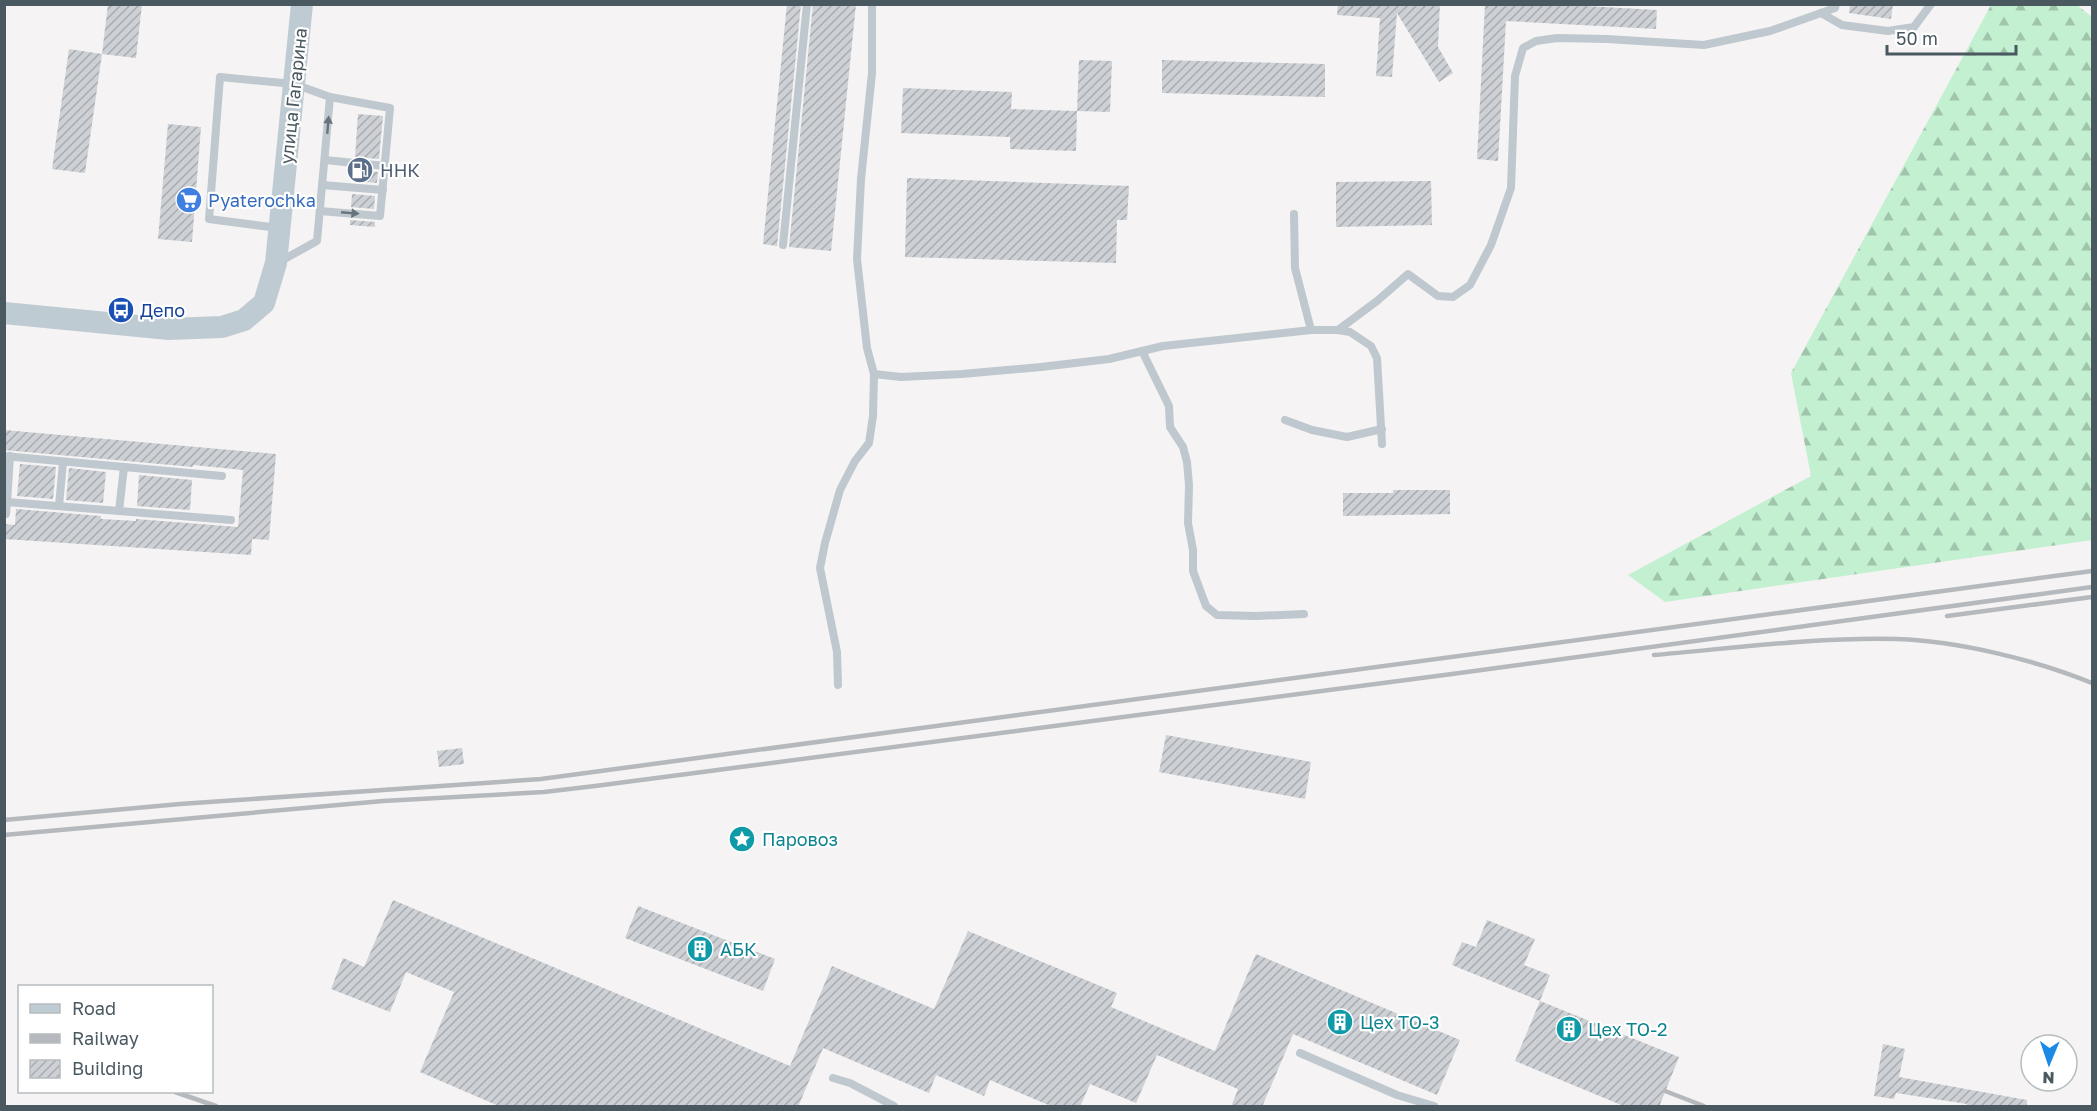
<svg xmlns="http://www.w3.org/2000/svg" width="2097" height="1111" font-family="'Golos Text',sans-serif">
	<defs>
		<pattern id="forest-firs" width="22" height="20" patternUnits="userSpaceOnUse" patternTransform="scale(1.5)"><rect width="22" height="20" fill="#c3f0d0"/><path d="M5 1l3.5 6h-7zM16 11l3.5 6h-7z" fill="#a0c5ac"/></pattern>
		<pattern id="building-hatch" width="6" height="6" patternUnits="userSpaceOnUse" patternTransform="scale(1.5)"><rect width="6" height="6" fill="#cdd0d5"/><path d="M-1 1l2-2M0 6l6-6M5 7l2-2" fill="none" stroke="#a8acb0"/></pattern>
	</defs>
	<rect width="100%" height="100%" fill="#f5f3f3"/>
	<!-- forest -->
	<path fill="url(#forest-firs)" d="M1991 5H2077L2092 17V540L1665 602 1628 575 1811 476 1791 373Z"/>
	<!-- building -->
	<g fill="url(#building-hatch)">
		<path d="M108 4H142L136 58 102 54Z"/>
		<path d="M787 4H801L777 246 763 244Z"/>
		<path d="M813 4H856L831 251 789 247Z"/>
		<path d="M1338 4H1440L1438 47 1453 73 1439 82 1397 13 1392 77 1376 76 1380 18 1337 15Z"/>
		<path d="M1485 4H1550L1657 10 1656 29 1506 21 1498 161 1477 159Z"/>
		<path d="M1850 4H1893L1891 19 1849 13Z"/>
		<path d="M69 49 102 54 85 173 52 169Z"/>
		<path d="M1079 60 1112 61 1110 112 1077 111Z"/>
		<path d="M1162 60 1325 64V97L1162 93Z"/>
		<path d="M903 88 1012 92 1011 109 1077 111 1076 151 1010 149V137L901 133Z"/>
		<path d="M358 114 383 116 379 159 355 157Z"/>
		<path d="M168 124 201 127 192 242 158 239Z"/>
		<path d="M354 169 378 172 377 183 353 181Z"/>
		<path d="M907 178 1129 186 1127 220H1117L1116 263 905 257Z"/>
		<path d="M1431 181 1432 225 1336 227V182Z"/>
		<path d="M352 194 375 196 374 209 351 207Z"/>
		<path d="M350 220 375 222V227L350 225Z"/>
		<path d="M4 430 276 454 269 540 252 539 251 555 4 539V524L15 525 16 509 101 516V519L136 521V519L238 527 243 470 193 465V467L4 450Z"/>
		<path d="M20 464 56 467 53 499 17 496Z"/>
		<path d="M69 468 106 472 103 503 66 500Z"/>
		<path d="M139 475 192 480 190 510 137 506Z"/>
		<path d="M1393 490H1450V514L1343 516V493H1393Z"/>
		<path d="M1166 735 1311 762 1305 799 1159 772Z"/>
		<path d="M462 748 464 764 439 767 437 751Z"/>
		<path d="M393 900 790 1066 832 966 934 1009 968 931 1117 993 1111 1007 1215 1051 1256 954 1460 1040 1437 1095 1293 1034 1262 1107H1231L1238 1089 1157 1055 1136 1103 1090 1084 1080 1107H1053L990 1080 984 1096 936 1075 929 1093 823 1048 798 1107H501L420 1072 454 992 406 972 390 1012 331 989 343 958 364 967Z"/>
		<path d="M638 906 775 959 763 991 625 938Z"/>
		<path d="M1487 920 1535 939 1524 965 1550 975 1540 1001 1452 965 1462 942 1476 947Z"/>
		<path d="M1540 1001 1679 1057 1659 1107H1626L1515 1061Z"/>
		<path d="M1883 1044 1905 1049 1899 1077 2027 1100V1107H1966L1967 1104 1896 1093 1894 1099 1874 1096Z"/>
	</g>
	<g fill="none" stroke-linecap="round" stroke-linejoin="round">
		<!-- lane -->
		<g stroke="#bec8ce" stroke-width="8">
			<path d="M1821 13 1842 25 1888 31 1914 27 1931 4"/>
			<path d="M325 160 385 166"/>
			<path d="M322 185 383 190"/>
			<path d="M320 211 380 216 390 108 330 97"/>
			<path d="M1294 214 1295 268 1311 330"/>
			<path d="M278 228 209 219 220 77 294 84 330 97 317 241 279 262"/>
			<path d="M783 245 807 4"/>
			<path d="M1338 330 1377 301 1408 274 1438 296 1453 297 1470 285 1491 245 1511 188 1515 76 1523 48 1536 41 1557 38 1607 39 1704 45 1770 31 1835 8 1836 4"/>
			<path d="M1142 351 1169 406 1170 427 1183 447 1187 462 1189 485 1188 523 1193 550V571L1206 606 1217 615 1256 616 1304 614"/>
			<path d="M874 374 901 377 962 374 1041 367 1109 359 1163 346 1311 330H1338L1350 332 1371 346 1377 358 1382 444"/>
			<path d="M1285 420 1312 430 1347 437 1382 429"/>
			<path d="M4 456 222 476"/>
			<path d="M7 502 10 456"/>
			<path d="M59 506 63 462"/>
			<path d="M119 511 124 467"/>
			<path d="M4 514H6L7 502 231 520"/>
			<path d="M838 685 837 652 820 568 825 543 840 490 855 461 869 443 873 416 874 374 867 348 857 259 861 179 872 73V4"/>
			<path d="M1300 1053 1397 1095 1434 1106"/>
			<path d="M833 1078 850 1083 894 1106"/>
		</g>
		<!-- secondary -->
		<path stroke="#bfcbd3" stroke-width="22" d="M4 313 169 329 222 327 244 320 264 303 276 263 302 4"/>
		<!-- rail -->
		<g stroke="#b5b8bc" stroke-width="4.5">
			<path d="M1947 616 2092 597"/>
			<path d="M1654 655C1735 648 1816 637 1897 639 1959 641 2035 660 2092 683"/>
			<path d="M4 820 180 804 541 779 2092 571"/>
			<path d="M4 835 383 801 544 792 595 786 1452 674 2092 587"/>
			<path d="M1665 1091 1704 1106"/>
			<path d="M175 1092 216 1106"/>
		</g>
	</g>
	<!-- one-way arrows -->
	<defs><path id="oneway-solid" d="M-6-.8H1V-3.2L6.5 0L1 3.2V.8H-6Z" transform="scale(1.5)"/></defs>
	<g fill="#67747c">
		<use href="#oneway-solid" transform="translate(328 125) rotate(-85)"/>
		<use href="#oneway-solid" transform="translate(350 213) rotate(5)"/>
	</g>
	<!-- icons -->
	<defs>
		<symbol id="fuel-disc" viewBox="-11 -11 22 22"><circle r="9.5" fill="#5c6f8a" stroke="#fff"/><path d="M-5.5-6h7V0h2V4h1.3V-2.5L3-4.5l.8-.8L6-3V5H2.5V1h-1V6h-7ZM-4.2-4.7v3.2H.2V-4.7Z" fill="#fff"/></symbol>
		<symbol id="supermarket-disc" viewBox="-11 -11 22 22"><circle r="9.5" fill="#3f7fe0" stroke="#fff"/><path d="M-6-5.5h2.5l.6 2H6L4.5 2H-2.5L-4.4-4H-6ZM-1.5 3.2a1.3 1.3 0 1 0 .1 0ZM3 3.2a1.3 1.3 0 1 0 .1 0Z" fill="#fff"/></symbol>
		<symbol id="bus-disc" viewBox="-11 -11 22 22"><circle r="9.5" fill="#1a4fb4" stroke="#fff"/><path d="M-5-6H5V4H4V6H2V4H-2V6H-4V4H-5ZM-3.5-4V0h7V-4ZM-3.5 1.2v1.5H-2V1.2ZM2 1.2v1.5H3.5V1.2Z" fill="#fff"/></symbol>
		<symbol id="sight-disc" viewBox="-11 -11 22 22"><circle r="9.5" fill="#0f9aa8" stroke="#fff"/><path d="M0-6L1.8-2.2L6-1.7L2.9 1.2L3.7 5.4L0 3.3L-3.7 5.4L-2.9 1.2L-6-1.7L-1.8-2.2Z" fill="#fff"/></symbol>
		<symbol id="building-disc" viewBox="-11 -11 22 22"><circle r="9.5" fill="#0f9aa8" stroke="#fff"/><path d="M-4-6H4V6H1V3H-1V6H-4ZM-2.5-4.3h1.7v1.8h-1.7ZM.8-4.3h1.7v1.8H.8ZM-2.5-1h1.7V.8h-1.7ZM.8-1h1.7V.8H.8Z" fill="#fff"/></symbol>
	</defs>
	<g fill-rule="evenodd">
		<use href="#fuel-disc" x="345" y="155" width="30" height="30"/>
		<use href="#supermarket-disc" x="174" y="185" width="30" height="30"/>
		<use href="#bus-disc" x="106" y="295" width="30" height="30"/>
		<use href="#sight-disc" x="727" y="824" width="30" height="30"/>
		<use href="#building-disc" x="685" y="934" width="30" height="30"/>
		<use href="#building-disc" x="1325" y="1007" width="30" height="30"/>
		<use href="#building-disc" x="1554" y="1014" width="30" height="30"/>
	</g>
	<g text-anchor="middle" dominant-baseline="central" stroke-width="4.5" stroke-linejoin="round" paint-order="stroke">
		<!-- street labels -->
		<g font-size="18" fill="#4a5860" stroke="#fff">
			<text transform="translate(293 96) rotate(-84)">улица Гагарина</text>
		</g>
		<!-- service labels -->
		<g font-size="18" fill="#4e5e75" stroke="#fff" text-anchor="start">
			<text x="380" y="170">ННК</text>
		</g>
		<!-- shop labels -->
		<g font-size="18" fill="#366cbe" stroke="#fff" text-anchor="start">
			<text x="208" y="200">Pyaterochka</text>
		</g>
		<!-- transit labels -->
		<g font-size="18" fill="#164399" stroke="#fff" text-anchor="start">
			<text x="140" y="310">Депо</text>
		</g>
		<!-- culture labels -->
		<g font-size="18" fill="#0d838f" stroke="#fff" text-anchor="start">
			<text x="762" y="839">Паровоз</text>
			<text x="720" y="949">АБК</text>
			<text x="1360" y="1022">Цех ТО-3</text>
			<text x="1588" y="1029">Цех ТО-2</text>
		</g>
	</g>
	<!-- border -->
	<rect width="2097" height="1111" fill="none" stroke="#4a5860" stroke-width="12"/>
	<!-- legend -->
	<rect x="18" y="985" width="195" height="108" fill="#ffffff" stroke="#b7bcbf" stroke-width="1.5"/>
	<rect x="30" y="1004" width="30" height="9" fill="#bfcbd3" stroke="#b7bcbf" stroke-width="1.5"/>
	<text x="72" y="1015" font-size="18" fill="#4a5860">Road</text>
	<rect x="30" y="1034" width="30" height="9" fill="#b5b8bc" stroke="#b7bcbf" stroke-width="1.5"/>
	<text x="72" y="1045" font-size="18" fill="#4a5860">Railway</text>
	<rect x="30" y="1060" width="30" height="18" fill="url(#building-hatch)" stroke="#b7bcbf" stroke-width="1.5"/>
	<text x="72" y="1075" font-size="18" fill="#4a5860">Building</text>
	<!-- north arrow -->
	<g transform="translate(2049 1063) rotate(182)"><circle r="28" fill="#ffffff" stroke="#b7bcbf" stroke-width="1.5"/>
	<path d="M0-4.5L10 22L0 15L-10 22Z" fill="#1b89e6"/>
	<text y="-9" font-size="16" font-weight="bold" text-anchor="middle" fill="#4a5860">N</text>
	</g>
	<!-- scale -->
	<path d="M1887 45v9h129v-9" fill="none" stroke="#4a5860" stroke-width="3"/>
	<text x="1896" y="45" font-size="18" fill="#4a5860" stroke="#ffffff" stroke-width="4.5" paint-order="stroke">50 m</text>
</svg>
